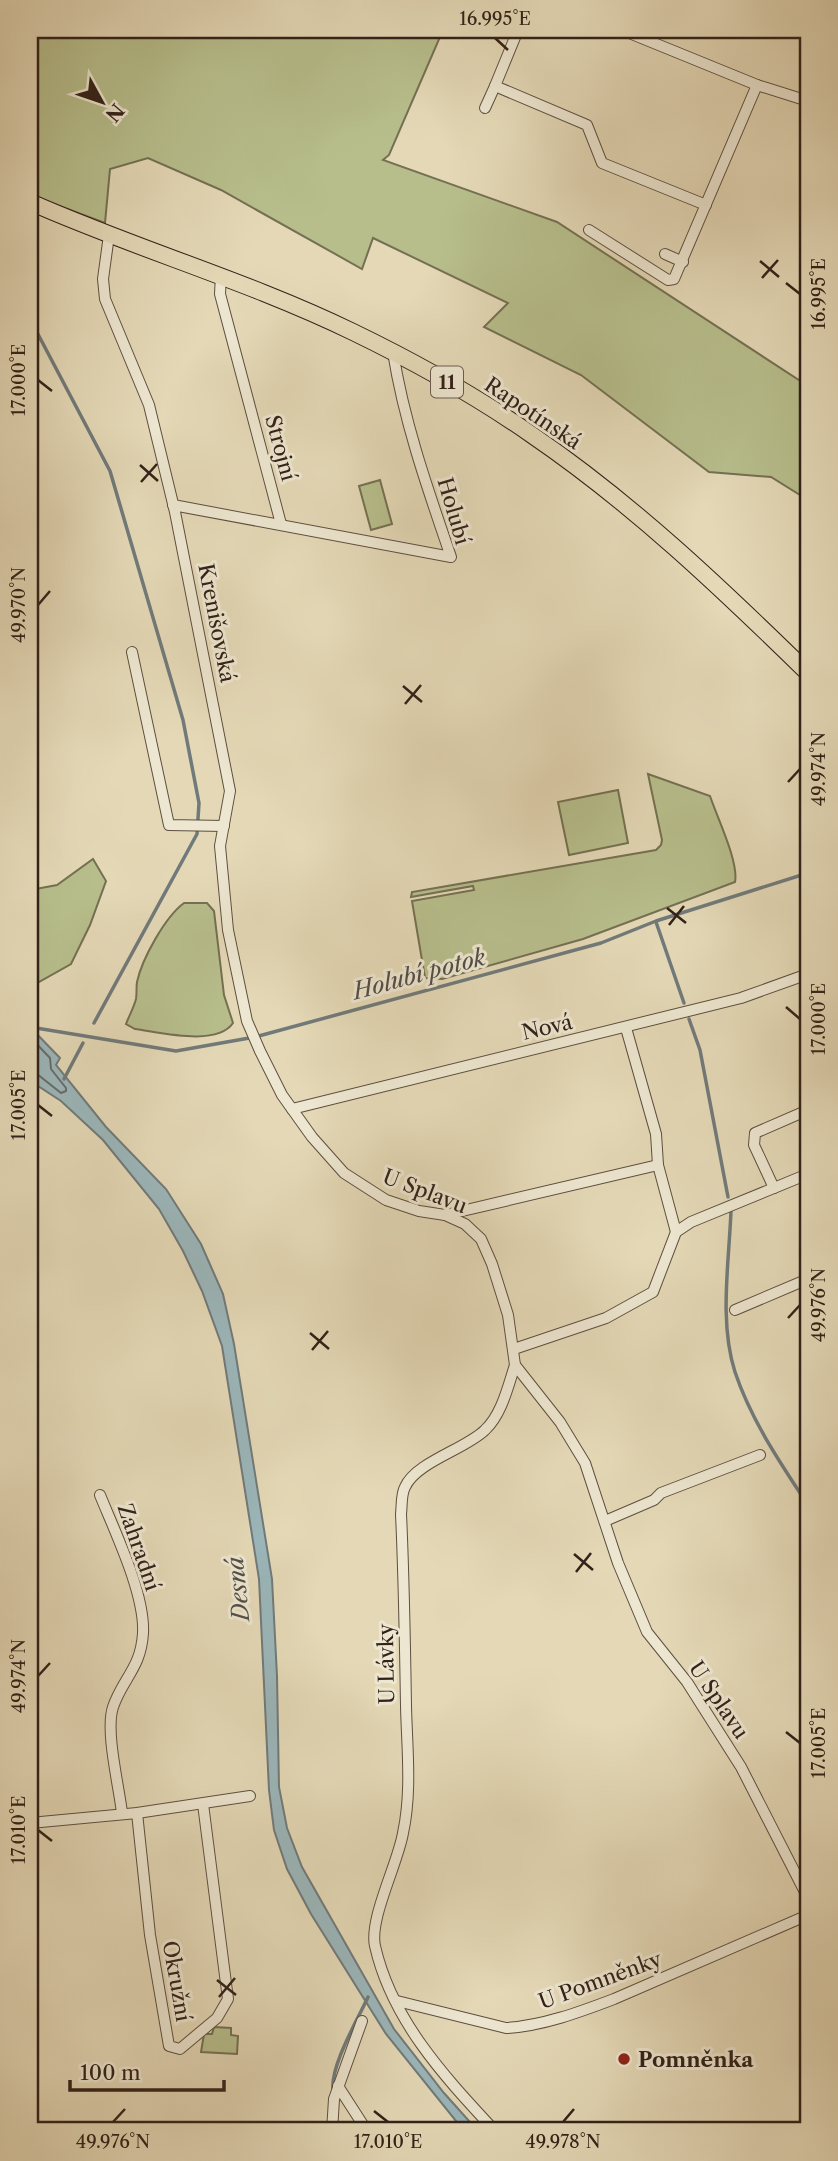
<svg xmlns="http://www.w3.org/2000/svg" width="838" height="2161" font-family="'Libre Caslon Text',serif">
	<rect width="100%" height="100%" fill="#e4d8b6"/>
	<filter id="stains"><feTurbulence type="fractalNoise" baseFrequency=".00286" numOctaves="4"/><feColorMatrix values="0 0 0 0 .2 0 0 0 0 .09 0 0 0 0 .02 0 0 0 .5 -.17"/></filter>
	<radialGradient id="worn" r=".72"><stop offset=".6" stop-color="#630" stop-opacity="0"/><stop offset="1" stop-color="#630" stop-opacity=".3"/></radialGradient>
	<!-- green -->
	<g fill="#b7be8c" stroke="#747052" stroke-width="2">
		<path d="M30 30H443L389 155 383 160 557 222 808 386V500L771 477 709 472 581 375 484 327 508 303 373 238 362 269 221 190 148 158 110 169 105 223 30 195Z"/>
		<path d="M380 480 392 524 371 530 359 486Z"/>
		<path d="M648 774 710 796C717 817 739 862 735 882L583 939 442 979 425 978 412 901 474 890 473 886 411 897 412 892 656 850 661 845 662 840Z"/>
		<path d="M618 790 628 843 569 855 558 802Z"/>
		<path d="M93 859 106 881 90 925 71 964 30 987V890L57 885Z"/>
		<path d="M184 903H207L214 911 224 995 233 1023C217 1047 159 1032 135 1029L126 1024C129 1016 134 1007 136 999 137 993 136 988 137 982 142 959 165 917 184 903Z"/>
		<path d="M214 2027 231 2028V2035L238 2036 237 2054 201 2052 204 2034H212Z"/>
	</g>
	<!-- water -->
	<path fill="#9bb6ba" stroke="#717a7a" stroke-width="2" d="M30 1027 60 1058 56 1065 106 1127 166 1189 201 1244 223 1294 234 1344 272 1579 277 1676 279 1787 287 1828 302 1867 394 2029 444 2093 478 2131H464L386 2034 311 1914 287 1869 274 1830 269 1790 259 1579 222 1346 202 1291 183 1251 159 1209 103 1140 61 1101 35 1084 30 1076Z"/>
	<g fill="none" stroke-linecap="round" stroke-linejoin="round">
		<!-- shore -->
		<path stroke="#666c6a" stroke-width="2" d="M30 1037 50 1058 51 1069 66 1088V1091L61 1093 37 1074 30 1073"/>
		<!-- stream -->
		<g stroke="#717a7a" stroke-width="3.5">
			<path d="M30 319 110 471 183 720 199 803 197 834 94 1023"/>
			<path d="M656 922 684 1003"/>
			<path d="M689 1019 700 1050 728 1197"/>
			<path d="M30 1027 176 1051 255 1037 601 943 656 921 808 873"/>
			<path d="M64 1079 83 1043"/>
			<path d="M731 1211C729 1263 719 1322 735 1372 751 1420 781 1464 808 1505"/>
			<path d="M333 2091C330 2066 357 2021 368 1997"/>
		</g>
		<defs>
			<g id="minor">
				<path d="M518 30 495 86 587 125 602 163 706 205"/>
				<path d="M622 30 757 85 808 101"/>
				<path d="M485 108 495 86"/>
				<path d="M589 230 668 280 674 279 757 85"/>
				<path d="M109 235 103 279 105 299 149 405 175 512 230 791 220 846 228 930 247 1021 260 1051 282 1095 312 1137 344 1173 386 1200 419 1211 445 1215 465 1224 481 1239 492 1264 508 1315 515 1365 560 1422 585 1463 618 1563 647 1632 687 1682 741 1767 808 1898"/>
				<path d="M665 254 683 262"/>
				<path d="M221 275 220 294 281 524"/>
				<path d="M173 505 451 557C428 490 404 422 393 352"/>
				<path d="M132 652 169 825 224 826"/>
				<path d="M292 1109 741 998 808 974"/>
				<path d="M658 1165 676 1232"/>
				<path d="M774 1188 754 1145 755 1133 808 1110"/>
				<path d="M445 1215 658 1165 656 1134 626 1028"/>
				<path d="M735 1310 808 1279"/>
				<path d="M514 1349 606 1318 653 1292 676 1232 691 1222 808 1174"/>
				<path d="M100 1495C115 1532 145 1594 143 1633 141 1668 123 1678 113 1707 105 1731 119 1786 122 1813"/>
				<path d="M605 1521 654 1500 661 1493 760 1455"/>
				<path d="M137 1813 150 1935 169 2046 180 2049 217 2018 228 1999 203 1804"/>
				<path d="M30 1823 137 1813 250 1796"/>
				<path d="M397 2001 506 2028C542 2026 580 2012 614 1999L808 1915"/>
				<path d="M338 2086 367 2131"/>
				<path d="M332 2131 334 2099 362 2021"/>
				<path d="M495 2131C445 2077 392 2021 375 1946 369 1919 398 1863 403 1833 412 1791 407 1749 406 1706 405 1642 404 1578 401 1514 402 1506 401 1494 405 1487 416 1462 466 1449 485 1430 502 1414 508 1386 515 1365"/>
			</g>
			<path id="primary" d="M30 202C136 249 248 281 353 332 415 362 476 396 532 435 633 504 721 588 808 673"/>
		</defs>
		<!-- minor casing -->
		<use href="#minor" stroke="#5e4f40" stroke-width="12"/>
		<!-- primary casing -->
		<use href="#primary" stroke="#322119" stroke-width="18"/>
		<!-- minor -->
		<use href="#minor" stroke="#ede6d0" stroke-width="10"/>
		<!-- primary -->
		<use href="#primary" stroke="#e4d8b6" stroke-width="16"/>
	</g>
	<!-- ticks -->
	<path fill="none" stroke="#322119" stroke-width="2.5" d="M495 38 508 50M760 261 779 277M762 278 778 260M786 283 800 294M38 380 52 391M140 465 158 481M141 482 157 464M38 605 50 591M403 686 422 702M405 704 421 685M788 782 800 769M667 908 686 923M669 925 684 906M786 1007 800 1019M38 1105 52 1116M788 1318 800 1305M310 1333 329 1349M312 1350 328 1331M574 1554 593 1570M576 1572 591 1553M38 1676 50 1663M786 1732 800 1743M38 1830 52 1841M217 1980 236 1995M219 1997 235 1978M374 2111 388 2122M113 2122 125 2109M563 2122 574 2109"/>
	<!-- markers -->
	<circle fill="#8f2418" stroke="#ede6d0" stroke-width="2.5" cx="624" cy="2059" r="7"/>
	<g text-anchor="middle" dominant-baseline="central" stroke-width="6" stroke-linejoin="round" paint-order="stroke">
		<!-- shield labels -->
		<rect fill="#ede6d0" stroke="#6a5c50" stroke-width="2" x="431" y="366.5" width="32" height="31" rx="5"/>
		<g font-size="19" font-weight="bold" fill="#322119">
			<text x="447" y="382">11</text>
		</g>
		<!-- street labels -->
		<g font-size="21" fill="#322119" stroke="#ede6d0">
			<text transform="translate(533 413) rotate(34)">Rapotínská</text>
			<text transform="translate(281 448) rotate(75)">Strojní</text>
			<text transform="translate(454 511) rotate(74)">Holubí</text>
			<text transform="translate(217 623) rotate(79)">Krenišovská</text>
			<text transform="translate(547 1027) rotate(-13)">Nová</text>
			<text transform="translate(425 1191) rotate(21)">U Splavu</text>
			<text transform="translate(139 1547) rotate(71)">Zahradní</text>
			<text transform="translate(386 1664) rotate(-91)">U Lávky</text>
			<text transform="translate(719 1700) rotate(56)">U Splavu</text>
			<text transform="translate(600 1980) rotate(-20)">U Pomněnky</text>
			<text transform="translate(177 1981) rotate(80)">Okružní</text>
		</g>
		<!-- poi labels -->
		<g font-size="21" font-weight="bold" fill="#322119" stroke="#ede6d0" text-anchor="start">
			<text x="638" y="2059">Pomněnka</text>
		</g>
		<!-- water labels -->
		<g font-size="23" font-style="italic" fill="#524e49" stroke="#ede6d0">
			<text transform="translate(419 974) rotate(-15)">Holubí potok</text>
			<text transform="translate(238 1589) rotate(-96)">Desná</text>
		</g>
	</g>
	<!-- margin -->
	<rect width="838" height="2161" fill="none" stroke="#e4d8b6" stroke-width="77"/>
	<!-- north arrow -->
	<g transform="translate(102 102) rotate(130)" stroke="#ede6d0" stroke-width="5" paint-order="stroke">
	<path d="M0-5L12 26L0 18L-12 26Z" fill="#322119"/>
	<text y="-10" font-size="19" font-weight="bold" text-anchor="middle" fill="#322119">N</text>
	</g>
	<!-- scale -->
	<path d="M70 2080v10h154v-10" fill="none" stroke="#322119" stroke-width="3.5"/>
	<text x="80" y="2080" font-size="21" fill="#322119" stroke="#ede6d0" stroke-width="5" paint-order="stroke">100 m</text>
	<rect x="38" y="38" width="762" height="2084" fill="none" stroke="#322119" stroke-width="2.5"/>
	<g font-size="18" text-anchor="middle" fill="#322119">
		<text x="495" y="25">16.995°E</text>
		<text transform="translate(819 294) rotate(-90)" y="6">16.995°E</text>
		<text transform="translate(19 380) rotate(-90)" y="6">17.000°E</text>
		<text transform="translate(19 605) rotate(-90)" y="6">49.970°N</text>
		<text transform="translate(819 769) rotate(-90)" y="6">49.974°N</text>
		<text transform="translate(819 1019) rotate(-90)" y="6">17.000°E</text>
		<text transform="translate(19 1105) rotate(-90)" y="6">17.005°E</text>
		<text transform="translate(819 1305) rotate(-90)" y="6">49.976°N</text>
		<text transform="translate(19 1676) rotate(-90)" y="6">49.974°N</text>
		<text transform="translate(819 1743) rotate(-90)" y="6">17.005°E</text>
		<text transform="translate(19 1830) rotate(-90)" y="6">17.010°E</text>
		<text x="113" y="2148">49.976°N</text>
		<text x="388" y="2148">17.010°E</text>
		<text x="563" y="2148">49.978°N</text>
	</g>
	<rect width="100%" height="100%" filter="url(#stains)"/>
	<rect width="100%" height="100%" fill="url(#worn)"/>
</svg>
